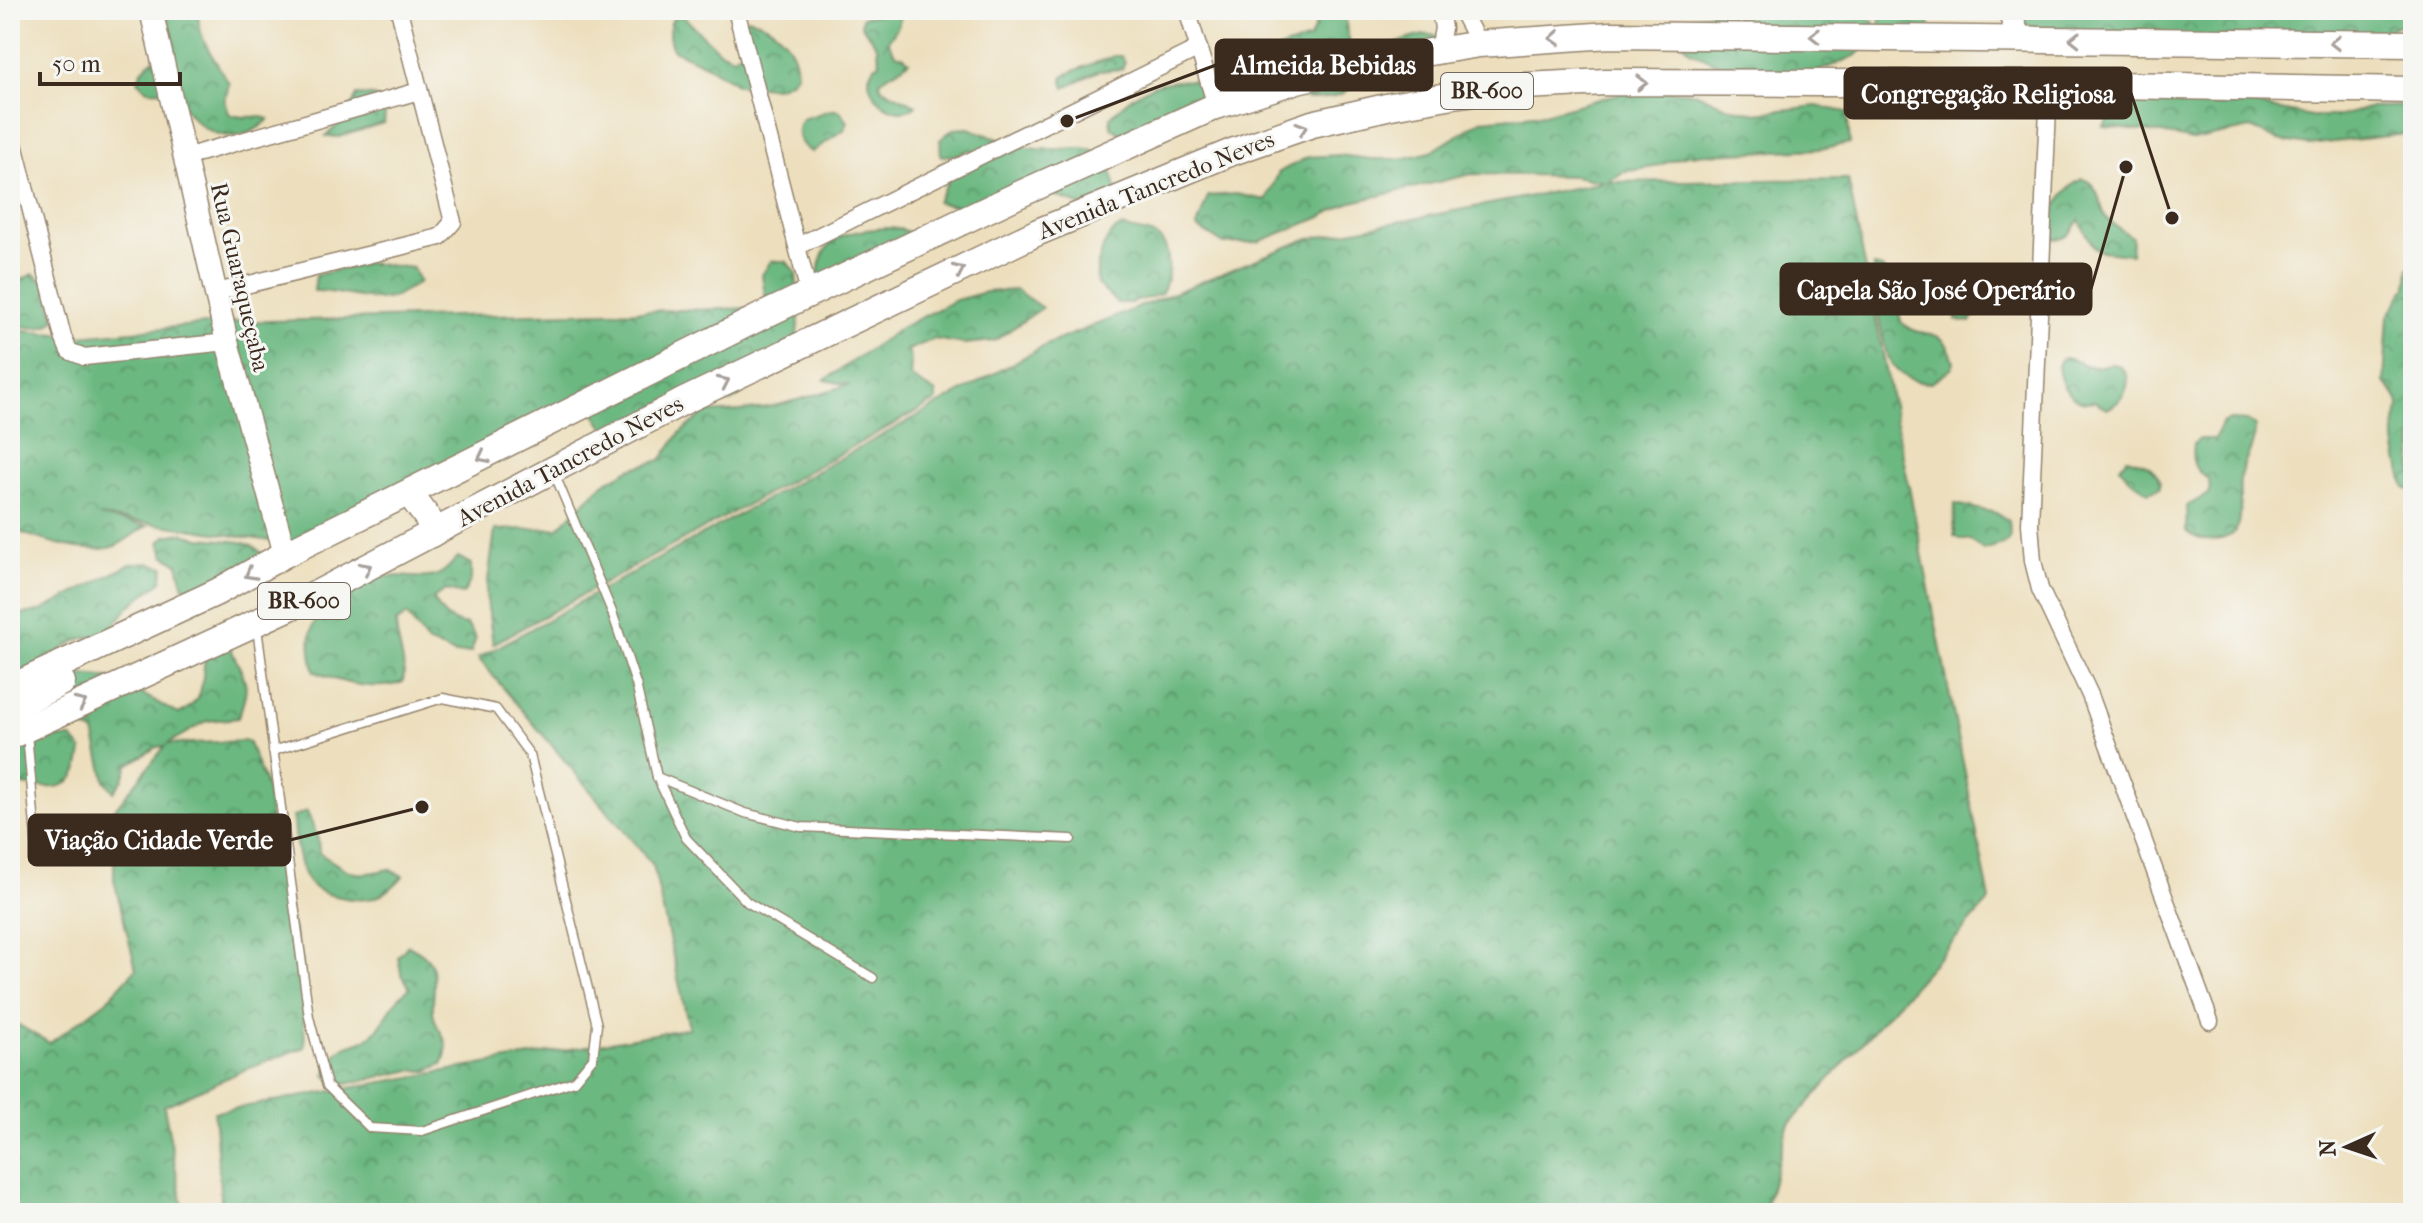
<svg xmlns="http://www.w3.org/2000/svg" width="2423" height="1223" font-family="'IM FELL French Canon',serif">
	<defs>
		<pattern id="forest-crowns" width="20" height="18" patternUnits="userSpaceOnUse" patternTransform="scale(2)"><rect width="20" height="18" fill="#6cb881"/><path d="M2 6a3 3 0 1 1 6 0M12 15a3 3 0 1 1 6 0" fill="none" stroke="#5a9669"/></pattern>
	</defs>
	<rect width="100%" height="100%" fill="#f6f6f2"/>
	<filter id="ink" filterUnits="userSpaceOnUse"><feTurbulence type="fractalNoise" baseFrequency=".0125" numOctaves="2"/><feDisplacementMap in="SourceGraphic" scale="16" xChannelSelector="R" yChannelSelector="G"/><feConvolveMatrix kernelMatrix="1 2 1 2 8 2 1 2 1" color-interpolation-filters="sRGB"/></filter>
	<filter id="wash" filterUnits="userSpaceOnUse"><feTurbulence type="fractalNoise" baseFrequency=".006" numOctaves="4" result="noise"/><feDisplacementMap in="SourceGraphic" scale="32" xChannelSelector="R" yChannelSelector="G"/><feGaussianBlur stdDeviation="1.8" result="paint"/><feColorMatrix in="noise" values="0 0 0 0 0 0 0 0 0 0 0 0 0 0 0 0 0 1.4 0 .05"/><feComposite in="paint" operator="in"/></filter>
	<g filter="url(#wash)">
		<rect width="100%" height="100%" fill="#eddfbd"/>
		<!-- forest -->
		<g fill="url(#forest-crowns)" stroke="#547150" stroke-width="2">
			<path d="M165 10H198C197 41 216 59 229 84L225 100 229 114C243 120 255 114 269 119 245 143 214 141 191 116 184 109 179 99 172 91L147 90 138 81C143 58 162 59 174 43Z"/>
			<path d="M1313 10H1345L1347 34 1353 49C1364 49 1376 50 1386 47 1413 39 1433 22 1455 51L1445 63 1416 69 1384 80 1355 85 1342 94 1326 98 1308 99 1293 95 1264 82C1270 43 1277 51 1310 39L1316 24Z"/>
			<path d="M1714 10H1851L1873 21 1879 35 1855 56 1810 75 1733 71 1690 51 1676 34 1685 21Z"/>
			<path d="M1886 10 1928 12 1930 28 1880 32 1881 16Z"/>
			<path d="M2025 10H2413V18L2392 28 2380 38 2034 39 2026 25Z"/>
			<path d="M894 12 900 18 898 26 888 41 895 54 903 56 909 61C900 70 889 73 880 81L881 88 916 105C891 128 849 78 880 63L877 46 861 25 862 17Z"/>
			<path d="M677 14 684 17 719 51 733 57 741 52V21L748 18C776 25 796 45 797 73L792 80 777 87 738 85 708 66 673 50C668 38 667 24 677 14Z"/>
			<path d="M1114 56H1121L1125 62 1122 69 1098 71 1065 88 1062 78 1068 73Z"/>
			<path d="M1204 81 1208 101 1129 135 1119 133 1111 127 1110 118C1138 86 1161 78 1204 81Z"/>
			<path d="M1636 89 1697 93 1725 106 1755 113 1816 106 1847 112 1850 143 1820 149 1687 155 1654 167 1623 172 1608 182 1848 179 1870 291 1874 266 1882 268 1889 278 1911 272 1920 274 1921 282 1905 284 1899 290 1898 306 1901 322C1924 344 1942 319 1954 362L1951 369 1931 383C1873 380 1889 330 1871 293L1990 900 1788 1126 1764 1213H222L214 1112 689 1028 653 865 478 658 1046 345 1304 240 1604 182 1575 176 1472 174 1348 203 1319 218 1258 242 1224 244 1197 227 1208 196 1236 194 1266 200 1279 172 1308 157 1339 155 1371 159H1401L1431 152 1482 120 1544 114Z"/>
			<path d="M357 95 374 96 386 106 384 123 339 137 326 136 347 116Z"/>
			<path d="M2155 96 2186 103 2219 106 2250 104 2311 116H2341L2371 107 2413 106V133L2308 145 2278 140 2251 128 2192 140 2162 133 2103 127 2124 103Z"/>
			<path d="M831 110H839L848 122 845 129 812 152C798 145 794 131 802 119Z"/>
			<path d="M968 128C987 134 1009 145 1029 148 1073 156 1103 126 1117 192L1090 210C1064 198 1025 181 996 191 991 193 986 198 980 201 965 209 952 206 937 202L950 178 978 163 971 149 957 155 941 156 940 140 953 129Z"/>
			<path d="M2082 179C2100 183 2098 203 2106 217 2112 227 2125 230 2132 238L2131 254 2101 251 2094 247 2079 220C2071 232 2067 242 2050 238 2047 216 2062 189 2082 179Z"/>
			<path d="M1123 227C1133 231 1145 231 1154 235 1174 245 1170 279 1161 294L1131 303H1117L1097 284C1095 266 1104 231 1123 227Z"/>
			<path d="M886 228 901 229 915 235 818 281C818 235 848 231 886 228Z"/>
			<path d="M771 261H786L796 273 799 320 793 357 783 369 756 384 732 401 702 408 612 439 594 413 767 308 762 275Z"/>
			<path d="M367 263 413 268 419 282C411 287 400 295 391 298 369 303 338 290 314 291L316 275Z"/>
			<path d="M2409 268H2413V491L2405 488C2401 473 2396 455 2395 439 2393 409 2411 409 2384 382L2388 316 2407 287Z"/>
			<path d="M34 274 46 284 55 319C43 333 26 327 10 323V284Z"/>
			<path d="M1982 275 2033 290 2037 307 2031 312 2016 310 1987 299 1978 307 1971 322 1956 320 1960 284 1967 278Z"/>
			<path d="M1016 290 1042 308 994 341 964 344 934 339 908 350 911 362 910 377 936 393V401L493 644 486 594 495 530 558 528 603 484 630 469 661 460 680 433 706 412C760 414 798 400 848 385L825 380 902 327 956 300 986 292Z"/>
			<path d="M757 308 292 544 99 516 147 526C136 531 126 542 115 546 85 557 38 538 10 529V330L80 336 228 322Z"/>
			<path d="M2062 358C2075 358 2083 366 2094 367 2103 368 2111 360 2120 367 2137 380 2122 403 2107 409L2094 401C2072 406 2059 385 2058 365Z"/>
			<path d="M2231 420 2247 421 2255 425C2256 445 2246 455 2241 473 2234 500 2255 535 2215 540 2204 541 2195 539 2186 531L2187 506 2208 494 2210 487 2208 479C2193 470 2191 461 2193 444L2200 439H2215L2223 422Z"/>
			<path d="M2127 458C2143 462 2161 469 2160 488L2148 492 2130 479 2119 466Z"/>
			<path d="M1955 504 1996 513 2009 521 2010 536 2006 543 1983 550 1970 540H1961L1954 536Z"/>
			<path d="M182 533C206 545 247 532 264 556L200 587 184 588 178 564 164 555 160 542 166 536Z"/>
			<path d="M458 557 471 564V580L463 594 446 590 433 598C442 615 449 622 467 625L476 638 471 652 455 654 427 642 407 615 396 623C396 644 407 661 403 682 376 692 340 683 314 671 312 660 309 646 311 634 317 600 358 578 390 576 404 575 421 580 434 576 444 574 451 564 458 557Z"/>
			<path d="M147 563 164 567 161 582C149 591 136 599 126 610 119 618 115 627 105 633 97 638 85 636 76 641 50 654 30 680 10 700V616L41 611 131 564Z"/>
			<path d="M230 646C244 681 253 679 238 718L207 721 167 744 248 741 267 789 275 857 301 960 305 1047 251 1067 164 1106 184 1213H10V1020L50 1043 106 1001 136 969 114 880V810L165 746 157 747 128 765 123 779 114 792 105 780 94 732 50 714 37 702C46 695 54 688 63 683 104 660 143 698 179 714 206 700 201 685 205 658Z"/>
			<path d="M25 738H72L82 750C77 800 47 786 10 784V749Z"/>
			<path d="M307 811 318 839 319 853C350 872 351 879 389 869L403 876C380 903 364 903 331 895 320 892 312 888 306 878 296 860 296 837 293 817Z"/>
			<path d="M408 945C417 950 428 955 432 966 437 980 432 996 433 1011 435 1036 455 1036 442 1064L427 1071 412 1070 337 1086 325 1075C329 1066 334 1054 342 1049 351 1043 363 1043 371 1036 388 1021 390 1001 410 988L401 973 398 957Z"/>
		</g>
	</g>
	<g filter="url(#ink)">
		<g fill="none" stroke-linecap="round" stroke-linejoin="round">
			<defs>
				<g id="lane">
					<path d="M555 475 612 612 636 684 657 777 686 838 747 902 873 978"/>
					<path d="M257 628 309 1017 327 1086 370 1128 422 1131 574 1081 593 1058 597 1025 530 755 496 709 443 698 273 751"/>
					<path d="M27 733 38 862"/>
					<path d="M657 777 745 813 801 827 1071 839"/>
				</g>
				<g id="street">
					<path d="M736 10 809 293"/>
					<path d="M1187 10 1216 106"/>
					<path d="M1461 10 1479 44"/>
					<path d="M1439 50 1443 28 1440 10"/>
					<path d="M2049 84 2030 524 2033 561 2040 589 2090 695 2210 1021"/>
					<path d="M10 128 63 337 69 351 84 357 227 342"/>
					<path d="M185 157 419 91"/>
					<path d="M798 246 1199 48"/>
					<path d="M217 292 440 237 453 222 399 10"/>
				</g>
				<g id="secondary">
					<path d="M151 10 227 342 285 554"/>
					<path d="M2008 10 2020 38"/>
				</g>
				<g id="primary">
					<path d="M410 494 429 520 431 534"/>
					<path d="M10 688 217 592 285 554 762 316 1018 195 1216 106 1297 80 1381 60 1479 44 1610 35 2413 44"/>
					<path d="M10 709 62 682"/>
					<path d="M10 736 303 601 684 401 1038 232 1232 152 1312 124 1391 106 1459 94 1525 86 1606 82 2049 84 2413 90"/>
				</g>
			</defs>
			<!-- lane casing -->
			<use href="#lane" stroke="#94846e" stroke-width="11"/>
			<!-- street casing -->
			<use href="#street" stroke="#94846e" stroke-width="19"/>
			<!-- secondary casing -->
			<use href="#secondary" stroke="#94846e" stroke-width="25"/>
			<!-- primary casing -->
			<use href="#primary" stroke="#94846e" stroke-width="29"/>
			<!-- lane -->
			<use href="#lane" stroke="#fff" stroke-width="8"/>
			<!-- street -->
			<use href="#street" stroke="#fff" stroke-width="16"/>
			<!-- secondary -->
			<use href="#secondary" stroke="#fff" stroke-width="22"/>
			<!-- primary -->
			<use href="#primary" stroke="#fff" stroke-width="26"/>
		</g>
		<!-- one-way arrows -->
		<defs><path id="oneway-chevron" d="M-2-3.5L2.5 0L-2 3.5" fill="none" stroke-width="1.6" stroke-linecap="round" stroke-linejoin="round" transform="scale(2)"/></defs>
		<g stroke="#a79f9a">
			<use href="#oneway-chevron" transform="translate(1815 36) rotate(-179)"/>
			<use href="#oneway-chevron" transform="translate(1555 38) rotate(176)"/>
			<use href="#oneway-chevron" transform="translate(2075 39) rotate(-179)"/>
			<use href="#oneway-chevron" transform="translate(2335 43) rotate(-179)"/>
			<use href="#oneway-chevron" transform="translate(1642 83)"/>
			<use href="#oneway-chevron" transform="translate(1302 128) rotate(-18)"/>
			<use href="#oneway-chevron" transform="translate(959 270) rotate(-25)"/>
			<use href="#oneway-chevron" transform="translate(724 382) rotate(-25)"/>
			<use href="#oneway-chevron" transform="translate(483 457) rotate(153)"/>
			<use href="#oneway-chevron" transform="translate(366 568) rotate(-28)"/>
			<use href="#oneway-chevron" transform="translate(250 574) rotate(151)"/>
			<use href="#oneway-chevron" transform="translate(81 703) rotate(-25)"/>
		</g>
	</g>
	<g text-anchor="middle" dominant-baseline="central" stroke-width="6" stroke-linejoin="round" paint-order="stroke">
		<!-- shield labels -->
		<g fill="#f6f6f2" stroke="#73675e" stroke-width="2">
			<rect x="1441" y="73" width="92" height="36" rx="6"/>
			<rect x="258" y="583" width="92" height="36" rx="6"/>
		</g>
		<g font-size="22" font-weight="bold" fill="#3b2a1e">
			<text x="1487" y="91">BR-600</text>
			<text x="304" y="601">BR-600</text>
		</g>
		<!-- street labels -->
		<g font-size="24" fill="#3b2a1e" stroke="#f6f6f2">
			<text transform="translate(1156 185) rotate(-22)">Avenida Tancredo Neves</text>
			<text transform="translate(240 277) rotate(77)">Rua Guaraqueçaba</text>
			<text transform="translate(570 461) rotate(-28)">Avenida Tancredo Neves</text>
		</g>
	</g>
	<!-- callouts -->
	<path fill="none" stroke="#3b2a1e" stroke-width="3" d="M1067 121L1216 65M2172 218L2131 93M2126 167L2091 289M422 807L290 840"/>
	<g fill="#3b2a1e" stroke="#f6f6f2" stroke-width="3">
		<circle cx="1067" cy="121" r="8"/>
		<circle cx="2172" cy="218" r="8"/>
		<circle cx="2126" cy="167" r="8"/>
		<circle cx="422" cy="807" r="8"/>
	</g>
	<g fill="#3b2a1e" stroke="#3b2a1e" stroke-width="3">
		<rect x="1216" y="40" width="216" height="50" rx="8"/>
		<rect x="1845" y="68" width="286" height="50" rx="8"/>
		<rect x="1781" y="264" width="310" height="50" rx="8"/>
		<rect x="29" y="815" width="261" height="50" rx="8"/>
	</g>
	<g font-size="26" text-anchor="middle" font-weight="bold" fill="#fff">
		<text x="1324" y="74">Almeida Bebidas</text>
		<text x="1988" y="103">Congregação Religiosa</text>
		<text x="1936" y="299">Capela São José Operário</text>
		<text x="159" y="849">Viação Cidade Verde</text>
	</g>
	<!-- margin -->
	<rect width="2423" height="1223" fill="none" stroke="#f6f6f2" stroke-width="40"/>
	<!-- north arrow -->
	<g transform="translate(2347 1147) rotate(267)" stroke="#f6f6f2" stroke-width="6" paint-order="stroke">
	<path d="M0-6L14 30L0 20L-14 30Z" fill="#3b2a1e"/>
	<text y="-12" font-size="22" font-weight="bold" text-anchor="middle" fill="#3b2a1e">N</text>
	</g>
	<!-- scale -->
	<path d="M40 72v12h140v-12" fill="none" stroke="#3b2a1e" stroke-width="4"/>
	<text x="52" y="72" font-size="24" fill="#3b2a1e" stroke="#f6f6f2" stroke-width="6" paint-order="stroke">50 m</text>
</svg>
